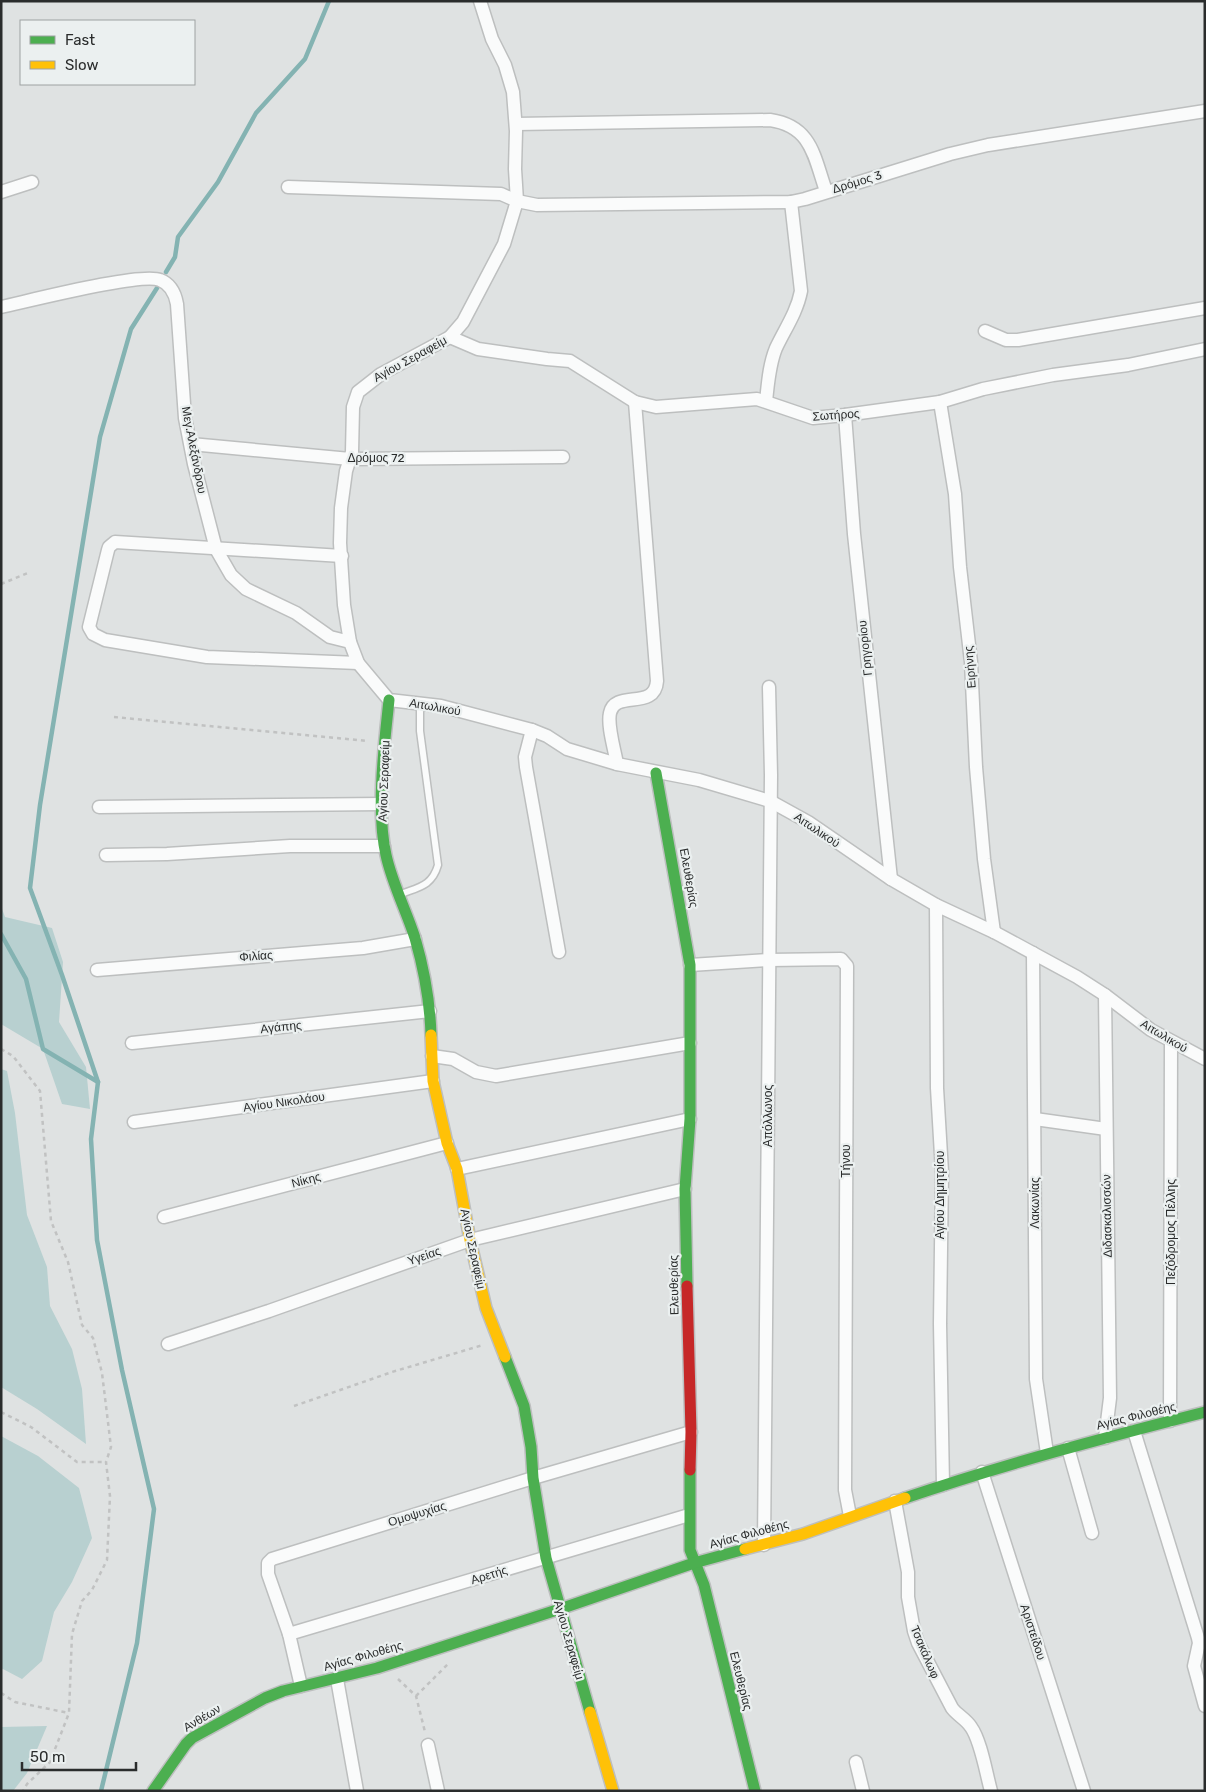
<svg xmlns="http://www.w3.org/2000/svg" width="1206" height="1792" font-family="Rubik,sans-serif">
	<rect width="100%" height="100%" fill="#dfe2e2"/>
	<!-- green -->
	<g fill="#b8d0d0">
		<path d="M1 906 5 917 52 928 63 962 59 1022 86 1067 90 1109 62 1104 43 1049 1 1024Z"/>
		<path d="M1 1069 7 1071 15 1113 27 1215 47 1267 50 1306 72 1349 82 1389 86 1444 37 1409 1 1387Z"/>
		<path d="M1 1436 38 1456 79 1488 92 1538 72 1582 54 1612 42 1661 22 1679 1 1668Z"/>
		<path d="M47 1726 27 1773 13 1791H1V1727Z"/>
	</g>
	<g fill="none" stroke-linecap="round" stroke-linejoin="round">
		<!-- stream -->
		<g stroke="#84b3b2" stroke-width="4.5">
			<path d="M166 272 175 257 178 237 218 182 256 113 305 59 329 1"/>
			<path d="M1 934 26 979 43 1049 98 1082"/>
			<path d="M101 1791 137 1643 154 1509 122 1370 97 1240 91 1139 98 1082 62 975 30 888 40 805 100 437 131 329 157 288"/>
		</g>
		<defs>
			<path id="lane" d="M401 894C419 887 432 886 438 865L420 731V702"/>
			<g id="street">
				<path d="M516 124 770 120C812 126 814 157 826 191"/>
				<path d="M288 187 501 194 517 201 537 205 791 202 805 199 950 154 988 145 1205 111"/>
				<path d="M1 192 32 182"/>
				<path d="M1 307C29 301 141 272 160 280 171 284 175 293 177 304L185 418 194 464 216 549 231 575 246 589 296 613 330 637 350 642 358 663 389 700 441 706 532 730 547 736 567 749 617 764 699 780 770 801 808 822 891 879 936 905 994 932 1077 977 1105 995 1151 1030 1205 1059"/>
				<path d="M985 331 1006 340H1018L1205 308"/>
				<path d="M450 337 478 349 547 359 570 361 635 402 656 407 757 399 813 418 845 415 940 402 983 389 1053 375 1128 365 1205 349"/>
				<path d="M766 401C768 384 769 365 776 348 785 329 797 312 801 291L791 202"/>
				<path d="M940 402 955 494 960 567 971 662 976 767 984 859 994 932"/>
				<path d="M845 415 854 534 891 879"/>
				<path d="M191 444 350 459 563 457"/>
				<path d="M342 556 115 542 109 547 108 550 89 627 93 634 105 640 207 657 358 663"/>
				<path d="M350 642 344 605 340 543 341 508 346 471 352 452 353 407 358 392 381 374 450 337 463 322 504 244 517 201 515 169 516 131 513 92 505 65 492 39 480 1"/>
				<path d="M532 730 525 757 526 767 559 952"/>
				<path d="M617 764C615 751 607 726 610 713 615 689 655 711 657 681L635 402"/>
				<path d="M99 807 382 804"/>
				<path d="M106 855 167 854 290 846H384"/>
				<path d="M936 905 937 1088 942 1172 940 1324 943 1485"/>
				<path d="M1033 953 1036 1379 1047 1453"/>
				<path d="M690 965 769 960 841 959 847 966 845 1490 850 1516"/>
				<path d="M97 970 363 948 415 939"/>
				<path d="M1105 995 1110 1398 1105 1438"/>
				<path d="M132 1043 430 1011"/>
				<path d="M432 1056 453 1059 476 1072 496 1076 690 1043"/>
				<path d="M1035 1119 1106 1129"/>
				<path d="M134 1122 433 1081"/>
				<path d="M457 1169 690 1119"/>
				<path d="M164 1217 447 1143"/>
				<path d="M168 1344 269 1311 470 1240 685 1189"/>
				<path d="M1170 1421 1171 1042"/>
				<path d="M1134 1431 1198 1638 1199 1643 1194 1666 1205 1706"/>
				<path d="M1068 1448 1092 1533"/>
				<path d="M982 1472 1084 1791"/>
				<path d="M895 1501 908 1572V1597L914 1631 918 1643 952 1708C957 1715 966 1719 971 1727 981 1741 986 1773 991 1791"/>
				<path d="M764 1545 771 775 769 687"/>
				<path d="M289 1634 689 1515"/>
				<path d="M337 1679 357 1791"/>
				<path d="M301 1686 289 1634 268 1574V1563L272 1559 533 1478 691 1432"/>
				<path d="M428 1745 438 1791"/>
				<path d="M856 1762 863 1791"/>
			</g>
			<g id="fast">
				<path d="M389 700C384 747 376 810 386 855 392 883 406 910 415 938 424 969 430 1003 431 1035"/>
				<path d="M656 773 690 965V1119L685 1189 687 1286"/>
				<path d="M505 1357 524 1406 531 1447 533 1478 546 1558 590 1712"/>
				<path d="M690 1470V1550L704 1585 755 1791"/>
				<path d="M905 1498C1005 1464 1103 1438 1205 1412"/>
				<path d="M153 1791 186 1744 192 1738 265 1698 283 1691 377 1668 560 1609 694 1563 745 1549"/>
			</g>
			<g id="slow">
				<path d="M431 1035 433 1081 447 1143 457 1169 470 1240 486 1308 505 1357"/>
				<path d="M745 1549 803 1534 905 1498"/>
				<path d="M590 1712 613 1791"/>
			</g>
			<path id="jam" d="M687 1286 691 1432 690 1470"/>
		</defs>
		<!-- lane casing -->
		<use href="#lane" stroke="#bdbfbf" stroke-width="9"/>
		<!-- street casing -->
		<use href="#street" stroke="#bdbfbf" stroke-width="15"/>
		<!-- fast casing -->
		<use href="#fast" stroke="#bdbfbf" stroke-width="14"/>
		<!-- slow casing -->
		<use href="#slow" stroke="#bdbfbf" stroke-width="14"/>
		<!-- jam casing -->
		<use href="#jam" stroke="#bdbfbf" stroke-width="14"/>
		<!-- path -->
		<g stroke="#c1c2c2" stroke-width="2.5" stroke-dasharray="4 4" stroke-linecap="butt">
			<path d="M1 584 28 573"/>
			<path d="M114 717 368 741"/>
			<path d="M1 1049 13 1056 40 1091 51 1221 68 1262 82 1325 93 1338 102 1373 111 1447 106 1462 110 1496 107 1560 92 1590 82 1601 72 1634 69 1713 50 1762 27 1784 23 1791"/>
			<path d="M294 1406 392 1372 483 1345"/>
			<path d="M1 1412 31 1427 77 1462H106"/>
			<path d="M398 1679 416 1696 425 1732"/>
			<path d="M1 1693 15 1702 69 1713"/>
			<path d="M416 1696 449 1663"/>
		</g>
		<!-- lane -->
		<use href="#lane" stroke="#fafbfb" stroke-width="6"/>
		<!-- street -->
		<use href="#street" stroke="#fafbfb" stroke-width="12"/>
		<!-- fast -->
		<use href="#fast" stroke="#4caf50" stroke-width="11"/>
		<!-- slow -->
		<use href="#slow" stroke="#ffc107" stroke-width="11"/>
		<!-- jam -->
		<use href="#jam" stroke="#c62828" stroke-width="11"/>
	</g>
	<g text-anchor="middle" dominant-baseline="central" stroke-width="4.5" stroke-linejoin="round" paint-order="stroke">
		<!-- street labels -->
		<g font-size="12" fill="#2a2c2c" stroke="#ebf0f0">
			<text transform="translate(857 182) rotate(-17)">Δρόμος 3</text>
			<text transform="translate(410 359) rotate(-29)">Αγίου Σεραφείμ</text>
			<text transform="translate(836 415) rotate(-4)">Σωτήρος</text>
			<text transform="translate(194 450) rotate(79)">Μεγ.Αλεξάνδρου</text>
			<text x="376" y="458">Δρόμος 72</text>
			<text transform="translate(865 648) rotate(-96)">Γρηγορίου</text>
			<text transform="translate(970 667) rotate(-95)">Ειρήνης</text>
			<text transform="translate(435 707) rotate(10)">Αιτωλικού</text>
			<text transform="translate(384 781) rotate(-88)">Αγίου Σεραφείμ</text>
			<text transform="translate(817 830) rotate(34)">Αιτωλικού</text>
			<text transform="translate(689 878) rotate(80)">Ελευθερίας</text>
			<text transform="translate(256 956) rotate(-4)">Φιλίας</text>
			<text transform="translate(281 1027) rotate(-6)">Αγάπης</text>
			<text transform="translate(1164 1036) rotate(31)">Αιτωλικού</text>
			<text transform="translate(284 1102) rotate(-8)">Αγίου Νικολάου</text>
			<text transform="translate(768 1116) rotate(-90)">Απόλλωνος</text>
			<text transform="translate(846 1161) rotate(-90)">Τήνου</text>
			<text transform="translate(306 1180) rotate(-15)">Νίκης</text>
			<text transform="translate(940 1195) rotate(-90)">Αγίου Δημητρίου</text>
			<text transform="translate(1035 1203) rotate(-90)">Λακωνίας</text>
			<text transform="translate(1107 1216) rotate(-91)">Διδασκαλισσών</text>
			<text transform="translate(1171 1232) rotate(-90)">Πεζόδρομος Πέλλης</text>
			<text transform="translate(473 1249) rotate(78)">Αγίου Σεραφείμ</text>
			<text transform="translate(424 1256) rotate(-19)">Υγείας</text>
			<text transform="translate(674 1285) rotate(-91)">Ελευθερίας</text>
			<text transform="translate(1136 1416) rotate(-14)">Αγίας Φιλοθέης</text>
			<text transform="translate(417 1514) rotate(-17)">Ομοψυχίας</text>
			<text transform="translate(749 1534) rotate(-15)">Αγίας Φιλοθέης</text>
			<text transform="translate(489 1575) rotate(-17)">Αρετής</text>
			<text transform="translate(1033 1632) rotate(72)">Αριστείδου</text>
			<text transform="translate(569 1640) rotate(74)">Αγίου Σεραφείμ</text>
			<text transform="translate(925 1652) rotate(67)">Τσακάλωφ</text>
			<text transform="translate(363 1656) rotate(-16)">Αγίας Φιλοθέης</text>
			<text transform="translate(741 1681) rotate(76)">Ελευθερίας</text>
			<text transform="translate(202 1718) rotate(-31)">Ανθέων</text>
		</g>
	</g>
	<!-- border -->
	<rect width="1206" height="1792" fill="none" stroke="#2a2c2c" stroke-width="5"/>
	<!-- legend -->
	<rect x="20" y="20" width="175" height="65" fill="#ebf0f0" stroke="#9ea2a2"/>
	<rect x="30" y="36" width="25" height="8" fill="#4caf50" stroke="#9ea2a2"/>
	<text x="65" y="45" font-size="15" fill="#2a2c2c">Fast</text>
	<rect x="30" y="61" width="25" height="8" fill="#ffc107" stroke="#9ea2a2"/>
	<text x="65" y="70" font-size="15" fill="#2a2c2c">Slow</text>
	<!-- scale -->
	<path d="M22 1762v8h114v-8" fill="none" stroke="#2a2c2c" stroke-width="2.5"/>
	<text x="30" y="1762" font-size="15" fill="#2a2c2c" stroke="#ebf0f0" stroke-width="4" paint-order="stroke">50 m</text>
</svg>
